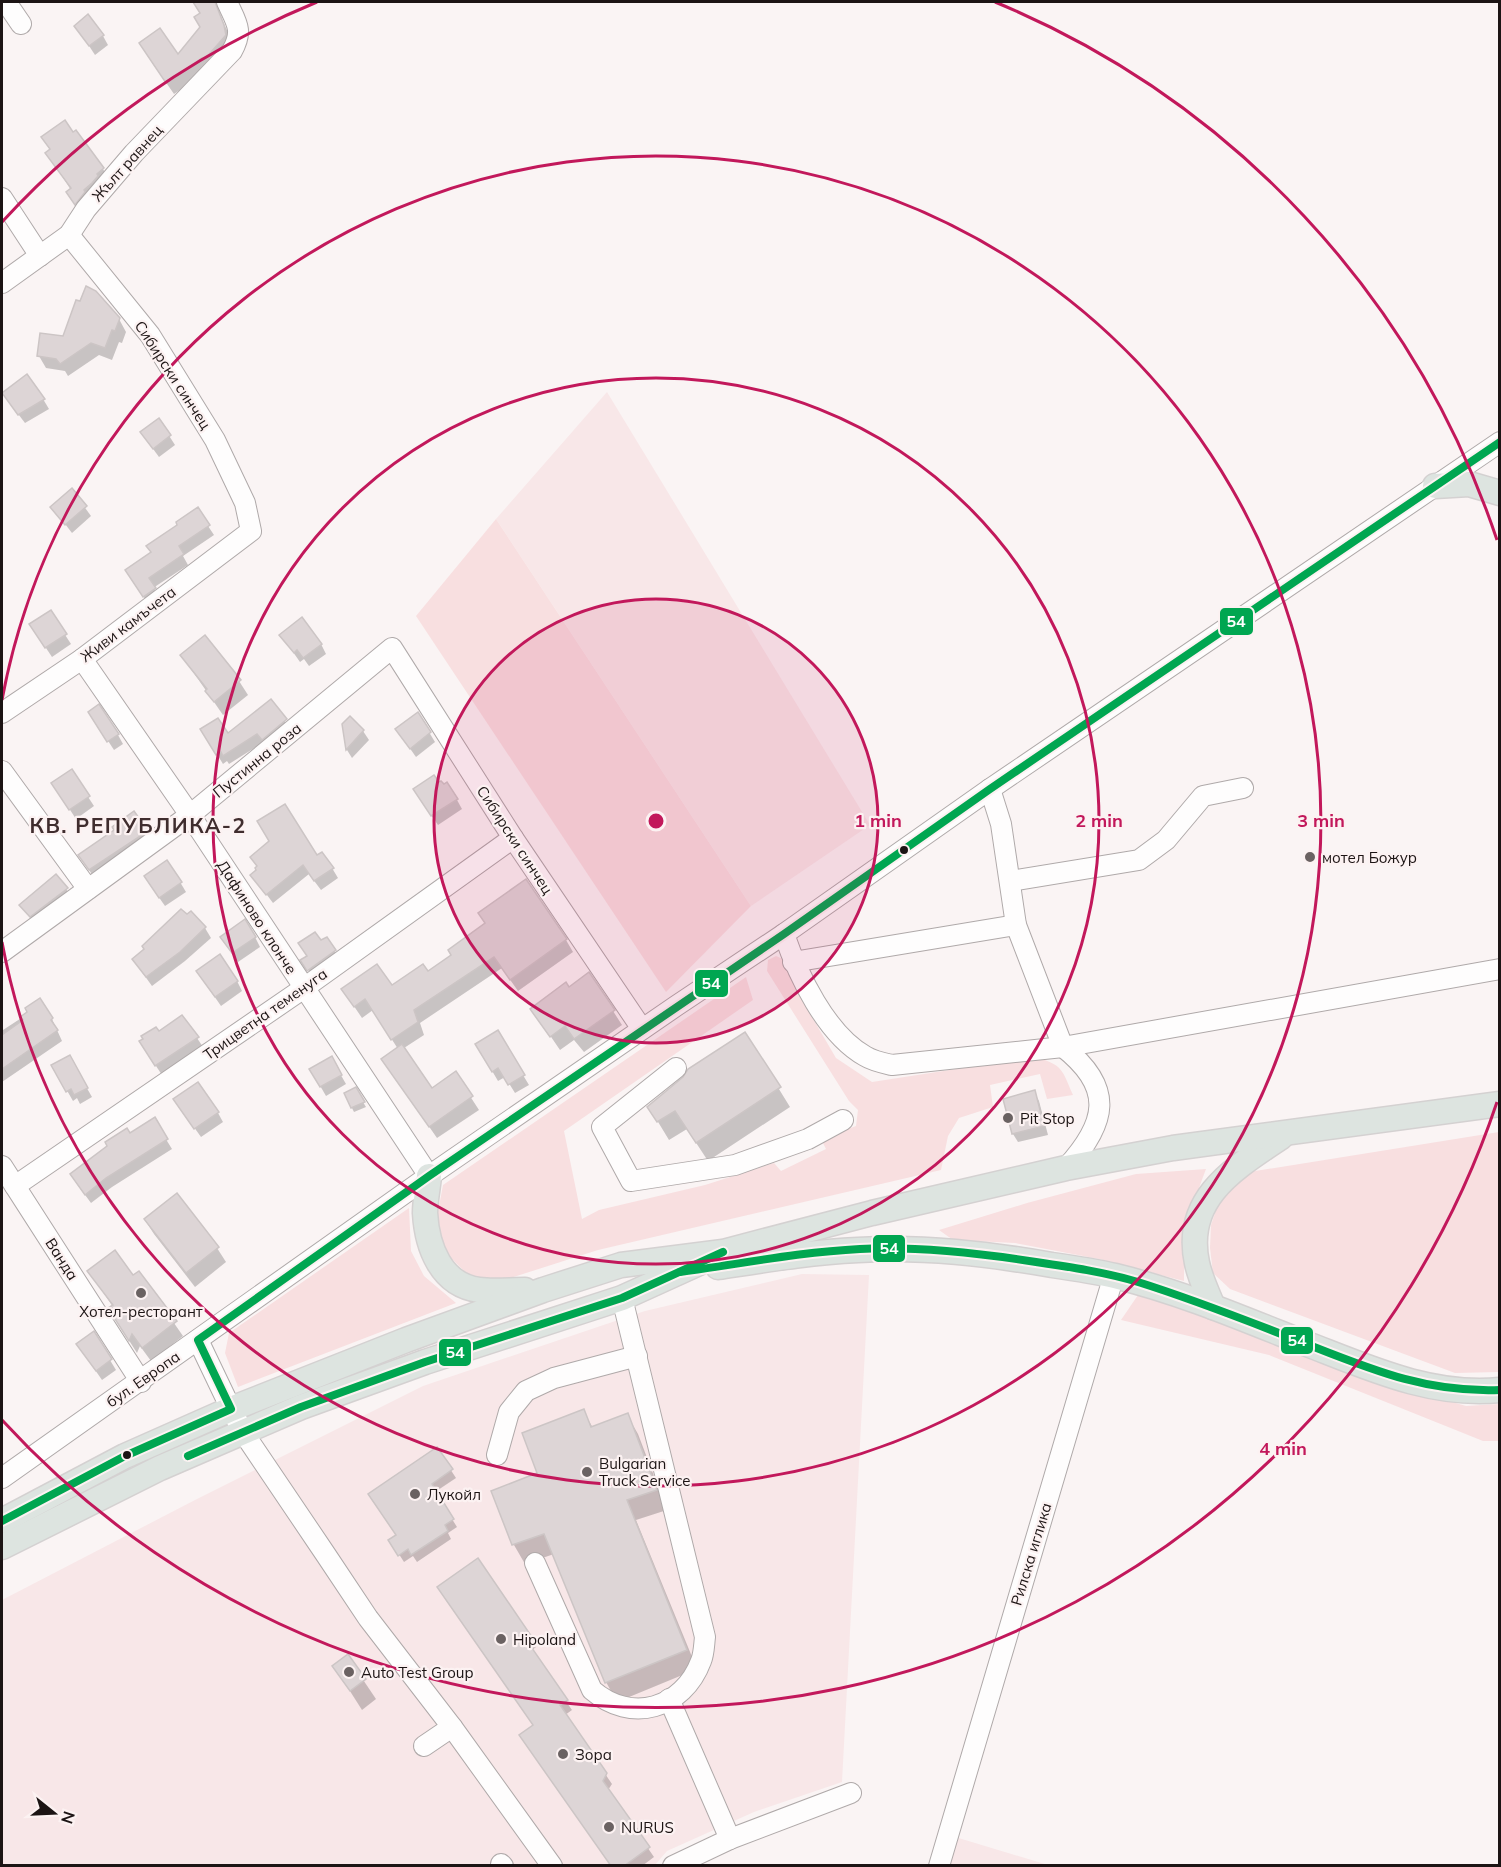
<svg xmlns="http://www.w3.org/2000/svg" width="1501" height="1867" font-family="Mulish,sans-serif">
	<rect width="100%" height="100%" fill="#faf4f4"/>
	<!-- built -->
	<g fill="#f8e7e8">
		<path d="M607 392 870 825 751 906 496 519Z"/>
		<path d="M802 1274 869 1275 842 1782 754 1812 667 1851 655 1865 2 1866V1600L195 1500 423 1386 645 1311Z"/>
		<path d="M952 1836 1048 1865 943 1866Z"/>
	</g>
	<!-- green -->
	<g fill="#f8dfe0">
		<path d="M496 519 751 906 666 992 416 616Z"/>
		<path d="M776 956 785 960 809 1012 836 1058 872 1082 1034 1057C1063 1064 1062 1070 1073 1095L1047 1099 1040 1074 990 1085 993 1107 959 1118 948 1136 941 1170 598 1250 498 1282 468 1275 444 1251 436 1222 443 1185 746 977 753 1000 564 1131 582 1219 599 1210 705 1185 774 1163 781 1171 826 1149 821 1139 856 1126 858 1110 849 1101 767 971 768 960Z"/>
		<path d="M1499 1132V1372L1455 1373 1230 1289 1213 1273 1210 1248 1211 1225 1220 1198 1249 1172Z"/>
		<path d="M1206 1169C1190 1211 1184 1236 1184 1281L1099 1259 1015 1243 953 1240 939 1230 1027 1203 1136 1174Z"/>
		<path d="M409 1208 411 1251 424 1276 456 1303 238 1387 225 1353 229 1333Z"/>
		<path d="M1138 1295 1166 1301 1373 1379 1466 1406 1499 1404V1441H1483L1269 1355 1121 1320Z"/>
	</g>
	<!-- shadow -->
	<g fill="#0003">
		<path d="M198 2H214L231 39 210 70 174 94 147 55 178 56 202 28V14L195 3Z"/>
		<path d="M76 26 103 36 108 45 95 55Z"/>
		<path d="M73 134 103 169 111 184 76 207 68 192 71 190 47 153 51 151 43 137Z"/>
		<path d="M119 319 126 332 122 343 119 342 112 360 99 355 68 376 65 371 46 368 39 356 64 337Z"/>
		<path d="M43 399 49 409 25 423 9 402Z"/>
		<path d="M159 420 175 445 159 457 148 442Z"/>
		<path d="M72 490 91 516 72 533 52 507Z"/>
		<path d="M179 526H208L214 535 183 556 188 565 153 588 160 598 150 606 132 580 152 553Z"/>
		<path d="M50 612 71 644 52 657 36 633Z"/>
		<path d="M281 635 321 644 326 654 309 666 304 659 300 662Z"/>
		<path d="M182 656 239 681 248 695 223 715Z"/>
		<path d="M271 702 291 730 264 742 229 764 227 761 223 764 202 730 227 735Z"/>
		<path d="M418 714 435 742 416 757 397 730Z"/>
		<path d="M350 718 363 731 369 740 352 758 347 750 344 725Z"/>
		<path d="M95 721 118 735 123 744 114 750Z"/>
		<path d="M71 771 94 806 76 819 59 793Z"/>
		<path d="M420 799 457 800 462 809 438 825Z"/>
		<path d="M147 832 152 841 95 878 85 865Z"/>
		<path d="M271 842 317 858 332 868 338 878 321 890 309 874 273 903 252 875 258 870 252 857Z"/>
		<path d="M180 882 186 892 165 906 151 886Z"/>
		<path d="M66 889 72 898 36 925 21 905Z"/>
		<path d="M191 913 205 928 211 938 185 961 152 986 139 968Z"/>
		<path d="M255 937 260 947 238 962 227 946Z"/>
		<path d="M326 939 340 960 314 979 308 969V957Z"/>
		<path d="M566 940 573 952 518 991 502 968 420 1023 424 1035 404 1048 431 1090 455 1073 479 1110 437 1138 382 1059 398 1049 373 1010 362 1018 343 990 391 987 428 973 453 956Z"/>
		<path d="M203 980 237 981 242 991 221 1006Z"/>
		<path d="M569 989 613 1011 622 1025 584 1052 574 1040 560 1050 532 1009Z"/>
		<path d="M29 1013 52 1019 62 1041 2 1082V1028L3 1030Z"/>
		<path d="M497 1032 529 1085 515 1093 505 1077 498 1081 477 1045Z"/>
		<path d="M159 1034 197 1038 203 1047 162 1075 146 1051Z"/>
		<path d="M745 1034 790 1107 708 1161 687 1129 669 1140 649 1107Z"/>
		<path d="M69 1057 92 1097 80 1104 77 1098 73 1101 53 1066Z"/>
		<path d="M331 1058 346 1084 326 1096 311 1070Z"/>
		<path d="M355 1089 366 1107 354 1112 352 1108Z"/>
		<path d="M1034 1092 1039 1101 1048 1135 1018 1142 1013 1134Z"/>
		<path d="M181 1109 218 1113 223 1122 201 1137Z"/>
		<path d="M154 1120 172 1149 112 1187 91 1203 77 1184 129 1135Z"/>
		<path d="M145 1220 217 1248 226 1262 195 1287 154 1234Z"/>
		<path d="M89 1271 133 1277 139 1273 183 1336 151 1361 140 1346 137 1353 118 1323 113 1307Z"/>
		<path d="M94 1334 116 1370 102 1380 84 1354Z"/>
		<path d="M583 1411 593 1428 627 1415 638 1434 667 1510 636 1520 697 1669 617 1702 606 1682 554 1554 525 1564 514 1545 493 1491 539 1474Z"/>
		<path d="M437 1449 456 1478 435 1492 457 1527 448 1533 451 1539 417 1562 413 1556 404 1562 395 1548 397 1536Z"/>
		<path d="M444 1597 531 1638 536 1647 531 1651 572 1710 565 1715 612 1784 608 1790 654 1857 642 1866H611L534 1726Z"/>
		<path d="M347 1656 376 1699 362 1710 334 1666Z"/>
	</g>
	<!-- building -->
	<g fill="#ddd5d6" stroke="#ccc5c5" stroke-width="1.5">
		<path d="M193 2H215L224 25 226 35 204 60 202 58 166 83 139 43 160 28 178 54 200 27 194 17 200 13Z"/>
		<path d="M88 14 104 35 89 46 74 26Z"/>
		<path d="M65 120 73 132 76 130 104 168 97 174 98 176 92 183 84 190 85 192 75 205 66 192 71 188 45 153 50 149 41 137Z"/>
		<path d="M86 286 96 291 120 318 115 331 112 330 105 348 91 343 60 364 56 359 37 356 40 333 63 336 76 300 80 301Z"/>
		<path d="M27 374 45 399 18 415 2 393Z"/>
		<path d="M159 418 171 435 153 449 140 432Z"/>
		<path d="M72 488 87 506 65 525 50 507Z"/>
		<path d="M198 507 210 525 179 546 184 554 149 578 156 588 143 597 125 570 151 552 146 546 177 525 176 522Z"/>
		<path d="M51 610 67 634 45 648 29 624Z"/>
		<path d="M302 617 322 644 303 658 297 650 294 653 279 635Z"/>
		<path d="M205 635 241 680 214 702 205 691 207 689 180 655Z"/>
		<path d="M271 699 287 719 262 740 257 734 223 756 221 752 216 755 200 729 218 718 228 733Z"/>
		<path d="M99 704 119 734 107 742 88 712Z"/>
		<path d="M418 712 431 732 410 749 395 729Z"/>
		<path d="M350 716 364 730 346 750 342 724Z"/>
		<path d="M72 769 90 796 69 810 51 783Z"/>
		<path d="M434 775 439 782 441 781 444 784 447 782 458 799 431 816 413 789Z"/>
		<path d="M285 804 317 855 322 852 334 868 314 881 303 865 266 895 250 875 256 870 255 868 257 866 250 857 269 841 257 821Z"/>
		<path d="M134 811 148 831 89 870 78 855 114 830 112 827Z"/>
		<path d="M167 860 182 882 159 898 144 876Z"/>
		<path d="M56 874 68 888 30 917 19 905Z"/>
		<path d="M526 879 567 939 510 980 494 957 414 1010 418 1022 391 1040 365 999 354 1007 341 989 377 964 392 985 423 964 428 971 451 955 448 950 485 923 478 913Z"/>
		<path d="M181 909 187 914 191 911 206 927 180 952 146 977 132 959 144 949 142 946Z"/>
		<path d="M245 919 256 937 232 953 220 937Z"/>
		<path d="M315 932 321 940 327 937 336 950 307 971 300 960 307 956 298 943Z"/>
		<path d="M220 954 238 981 215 997 196 971Z"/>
		<path d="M589 972 615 1010 574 1039 565 1026 550 1037 530 1009 566 982 569 987Z"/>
		<path d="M40 998 53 1018 51 1020 58 1030 2 1069V1035L23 1020 20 1017 27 1012 25 1008Z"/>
		<path d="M182 1015 199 1037 155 1066 139 1041 143 1039 141 1036 156 1027 159 1031Z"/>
		<path d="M498 1030 525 1075 508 1085 498 1068 492 1072 475 1044Z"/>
		<path d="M745 1032 781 1087 696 1143 675 1111 657 1122 647 1107 683 1077 688 1069Z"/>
		<path d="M402 1044 432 1088 456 1071 473 1096 429 1127 381 1059Z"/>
		<path d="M70 1055 88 1088 74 1095 71 1089 66 1092 51 1065Z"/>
		<path d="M332 1056 342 1075 320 1087 309 1069Z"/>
		<path d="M198 1082 219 1112 194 1129 173 1099Z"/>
		<path d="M356 1087 365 1102 351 1108 344 1093Z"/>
		<path d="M1035 1090 1044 1126 1012 1134 1003 1099Z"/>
		<path d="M155 1117 168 1139 106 1178 85 1195 70 1174 107 1146 105 1142 127 1128 130 1133Z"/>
		<path d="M177 1193 219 1247 186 1273 144 1219Z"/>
		<path d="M115 1250 133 1275 139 1271 177 1321 142 1348 132 1334 129 1341 108 1308 113 1305 87 1271Z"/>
		<path d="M94 1331 112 1359 96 1371 76 1344Z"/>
		<path d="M584 1409 591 1427 628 1413 657 1490 627 1500 687 1650 605 1683 544 1534 512 1545 491 1491 537 1473 522 1433Z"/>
		<path d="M437 1447 453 1469 432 1484 454 1519 445 1525 448 1531 411 1555 408 1549 398 1556 388 1540 396 1535 368 1494Z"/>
		<path d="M478 1558 532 1637 527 1641 568 1700 560 1705 607 1773 603 1781 650 1847 624 1866H611L519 1735 533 1725 437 1587Z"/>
		<path d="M348 1654 366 1679 350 1691 332 1666Z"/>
	</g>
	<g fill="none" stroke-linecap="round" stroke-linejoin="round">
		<defs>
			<g id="minor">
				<path d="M6 2 21 24"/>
				<path d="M2 198 40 256"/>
				<path d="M2 283 69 235 86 209 134 153 232 51C244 30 236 22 227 2"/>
				<path d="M82 659 190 815 429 1176"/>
				<path d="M2 713 82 659 251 531 245 503 215 440 150 335 69 235"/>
				<path d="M2 771 88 889"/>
				<path d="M990 789 1001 824 1016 925 1063 1047C1115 1088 1107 1123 1066 1168"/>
				<path d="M1011 881 1139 860 1166 840 1203 796 1243 788"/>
				<path d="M784 934C798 975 826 1034 865 1056 873 1061 883 1063 892 1065L1063 1047 1500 969"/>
				<path d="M2 952 190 815 392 648 513 838 642 1029"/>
				<path d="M793 962 1016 925"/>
				<path d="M676 1068 602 1127 631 1181 735 1165 808 1139 843 1120"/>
				<path d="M2 1166 141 1382"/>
				<path d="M15 1186 304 988 513 838"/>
				<path d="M198 1340 231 1409 243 1432 326 1555 368 1618 452 1727 552 1866"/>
				<path d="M497 1455 509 1412 526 1391 554 1378 637 1356"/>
				<path d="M2 1478 429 1176 676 1006 784 934 990 789 1500 442"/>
				<path d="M535 1563 592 1690C631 1724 683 1709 701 1661 704 1654 704 1645 705 1637L622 1298"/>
				<path d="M669 1699 730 1839"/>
				<path d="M424 1746 452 1727"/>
				<path d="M501 1864 503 1866"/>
				<path d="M673 1866 730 1839 851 1793"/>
				<path d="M939 1866 1114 1275"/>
			</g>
			<g id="major">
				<path d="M1435 486 1469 484 1500 493"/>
				<path d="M429 1176C428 1188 425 1201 425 1213 427 1247 441 1285 479 1290 494 1292 510 1290 525 1290"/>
				<path d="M718 1267C764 1260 811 1252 858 1250 923 1246 988 1254 1052 1265 1073 1268 1094 1271 1115 1276 1181 1292 1244 1319 1307 1344 1369 1368 1432 1397 1500 1390"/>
				<path d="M1213 1307C1207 1292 1200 1278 1197 1263 1183 1198 1235 1168 1281 1137"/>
				<path d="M2 1521 125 1456 231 1409 406 1340 543 1290 621 1265 723 1252 872 1213 1066 1168 1173 1148 1500 1104"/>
				<path d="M2 1547 160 1468 301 1407 425 1362 622 1298 699 1263"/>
			</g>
		</defs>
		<!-- minor casing -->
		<use href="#minor" stroke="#afa9a9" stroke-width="22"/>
		<!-- major casing -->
		<use href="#major" stroke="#d4d1d1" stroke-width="27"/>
		<!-- minor -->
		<use href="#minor" stroke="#fefdfd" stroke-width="20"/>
		<!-- major -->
		<use href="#major" stroke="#dde4e0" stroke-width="24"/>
		<defs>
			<g id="bus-1">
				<path d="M680 1272C740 1264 799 1252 860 1249 918 1246 978 1253 1036 1262 1070 1267 1104 1272 1138 1282 1192 1299 1246 1320 1299 1341 1368 1368 1424 1393 1500 1390"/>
				<path d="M188 1456 301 1407 425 1362 622 1298 723 1252"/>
				<path d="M2 1521 125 1456 231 1409 198 1340 429 1176 784 934 990 789 1500 442"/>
			</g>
		</defs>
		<!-- bus-1 casing -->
		<use href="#bus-1" stroke="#fcf2f2" stroke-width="12"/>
		<!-- bus-1 -->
		<use href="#bus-1" stroke="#00a651" stroke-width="8"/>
	</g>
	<!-- distance rings -->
	<circle cx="656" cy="821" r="222" fill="#c2185b" fill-opacity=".12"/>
	<g fill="none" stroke="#c2185b" stroke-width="3">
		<circle cx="656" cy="821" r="222"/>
		<circle cx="656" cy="821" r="443"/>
		<path d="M2 700A665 665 0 1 1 2 942"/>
		<path d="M1497 1102A887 887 0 0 1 2 1420M2 222A887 887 0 0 1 317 2M995 2A887 887 0 0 1 1497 540"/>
	</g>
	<!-- markers -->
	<g fill="#1c1414" stroke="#fcf2f2" stroke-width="2">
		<circle cx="904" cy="850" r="5"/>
		<circle cx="127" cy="1455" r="5"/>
	</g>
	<g fill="#6a6262" stroke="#fcf2f2" stroke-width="2">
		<circle cx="1310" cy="857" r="6"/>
		<circle cx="1008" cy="1118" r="6"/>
		<circle cx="141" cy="1293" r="6"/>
		<circle cx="587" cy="1472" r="6"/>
		<circle cx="415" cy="1494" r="6"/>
		<circle cx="501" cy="1639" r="6"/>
		<circle cx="349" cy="1672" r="6"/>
		<circle cx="563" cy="1754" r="6"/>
		<circle cx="609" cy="1827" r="6"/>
	</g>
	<g text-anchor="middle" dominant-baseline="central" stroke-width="4.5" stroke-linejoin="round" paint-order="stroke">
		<!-- street labels -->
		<g font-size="15" fill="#1c1414" stroke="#fcf2f2">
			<text transform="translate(127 163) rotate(-48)">Жълт равнец</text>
			<text transform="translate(173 375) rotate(57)">Сибирски синчец</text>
			<text transform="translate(128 624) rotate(-37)">Живи камъчета</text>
			<text transform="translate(257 760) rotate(-39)">Пустинна роза</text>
			<text transform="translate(515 840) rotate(57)">Сибирски синчец</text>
			<text transform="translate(257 917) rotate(57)">Дафиново клонче</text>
			<text transform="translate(265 1014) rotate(-35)">Трицветна теменуга</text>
			<text transform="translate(62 1259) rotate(57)">Ванда</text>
			<text transform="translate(143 1379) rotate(-35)">бул. Европа</text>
			<text transform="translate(1031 1554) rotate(-73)">Рилска иглика</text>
		</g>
		<!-- poi labels -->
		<g font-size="15" fill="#1c1414" stroke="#fcf2f2" text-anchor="start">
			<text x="1322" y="857">мотел Божур</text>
			<text x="1020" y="1118">Pit Stop</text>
			<text x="141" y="1311" text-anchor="middle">Хотел-ресторант</text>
			<text x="599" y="1463">Bulgarian<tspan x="599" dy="17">Truck Service</tspan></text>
			<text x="427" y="1494">Лукойл</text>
			<text x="513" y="1639">Hipoland</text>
			<text x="361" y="1672">Auto Test Group</text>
			<text x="575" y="1754">Зора</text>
			<text x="621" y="1827">NURUS</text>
		</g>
		<!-- district labels -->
		<g font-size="21" font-weight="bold" letter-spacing="1.5" fill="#3f2d2e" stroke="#fcf2f2">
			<text x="138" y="825">КВ. РЕПУБЛИКА-2</text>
		</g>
	</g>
	<circle cx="656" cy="821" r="9" fill="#c2185b" stroke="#fcf2f2" stroke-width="3"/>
	<g font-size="18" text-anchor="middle" font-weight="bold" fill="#c2185b" stroke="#fcf2f2" stroke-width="4.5" stroke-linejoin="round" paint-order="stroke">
		<text x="878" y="827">1 min</text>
		<text x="1099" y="827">2 min</text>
		<text x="1321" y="827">3 min</text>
		<text x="1283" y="1455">4 min</text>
	</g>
	<g stroke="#fcf2f2" stroke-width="2">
		<rect x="1219" y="607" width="35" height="29" rx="6" fill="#00a651"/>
		<rect x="694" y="969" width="35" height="29" rx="6" fill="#00a651"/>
		<rect x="872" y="1234" width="34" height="29" rx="6" fill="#00a651"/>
		<rect x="1280" y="1326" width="34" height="29" rx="6" fill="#00a651"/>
		<rect x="438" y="1338" width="34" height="29" rx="6" fill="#00a651"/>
	</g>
	<g font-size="16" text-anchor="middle" font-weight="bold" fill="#fff">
		<text x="1236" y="627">54</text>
		<text x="711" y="989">54</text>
		<text x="889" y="1254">54</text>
		<text x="1297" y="1346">54</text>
		<text x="455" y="1358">54</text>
	</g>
	<!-- border -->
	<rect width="1501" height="1867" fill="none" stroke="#1c1414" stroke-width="6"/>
	<!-- north arrow -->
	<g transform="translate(54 1813) rotate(108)" stroke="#fcf2f2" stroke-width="4.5" paint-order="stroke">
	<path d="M0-4.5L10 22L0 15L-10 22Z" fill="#1c1414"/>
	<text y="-9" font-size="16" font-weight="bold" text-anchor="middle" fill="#1c1414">N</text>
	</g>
</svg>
